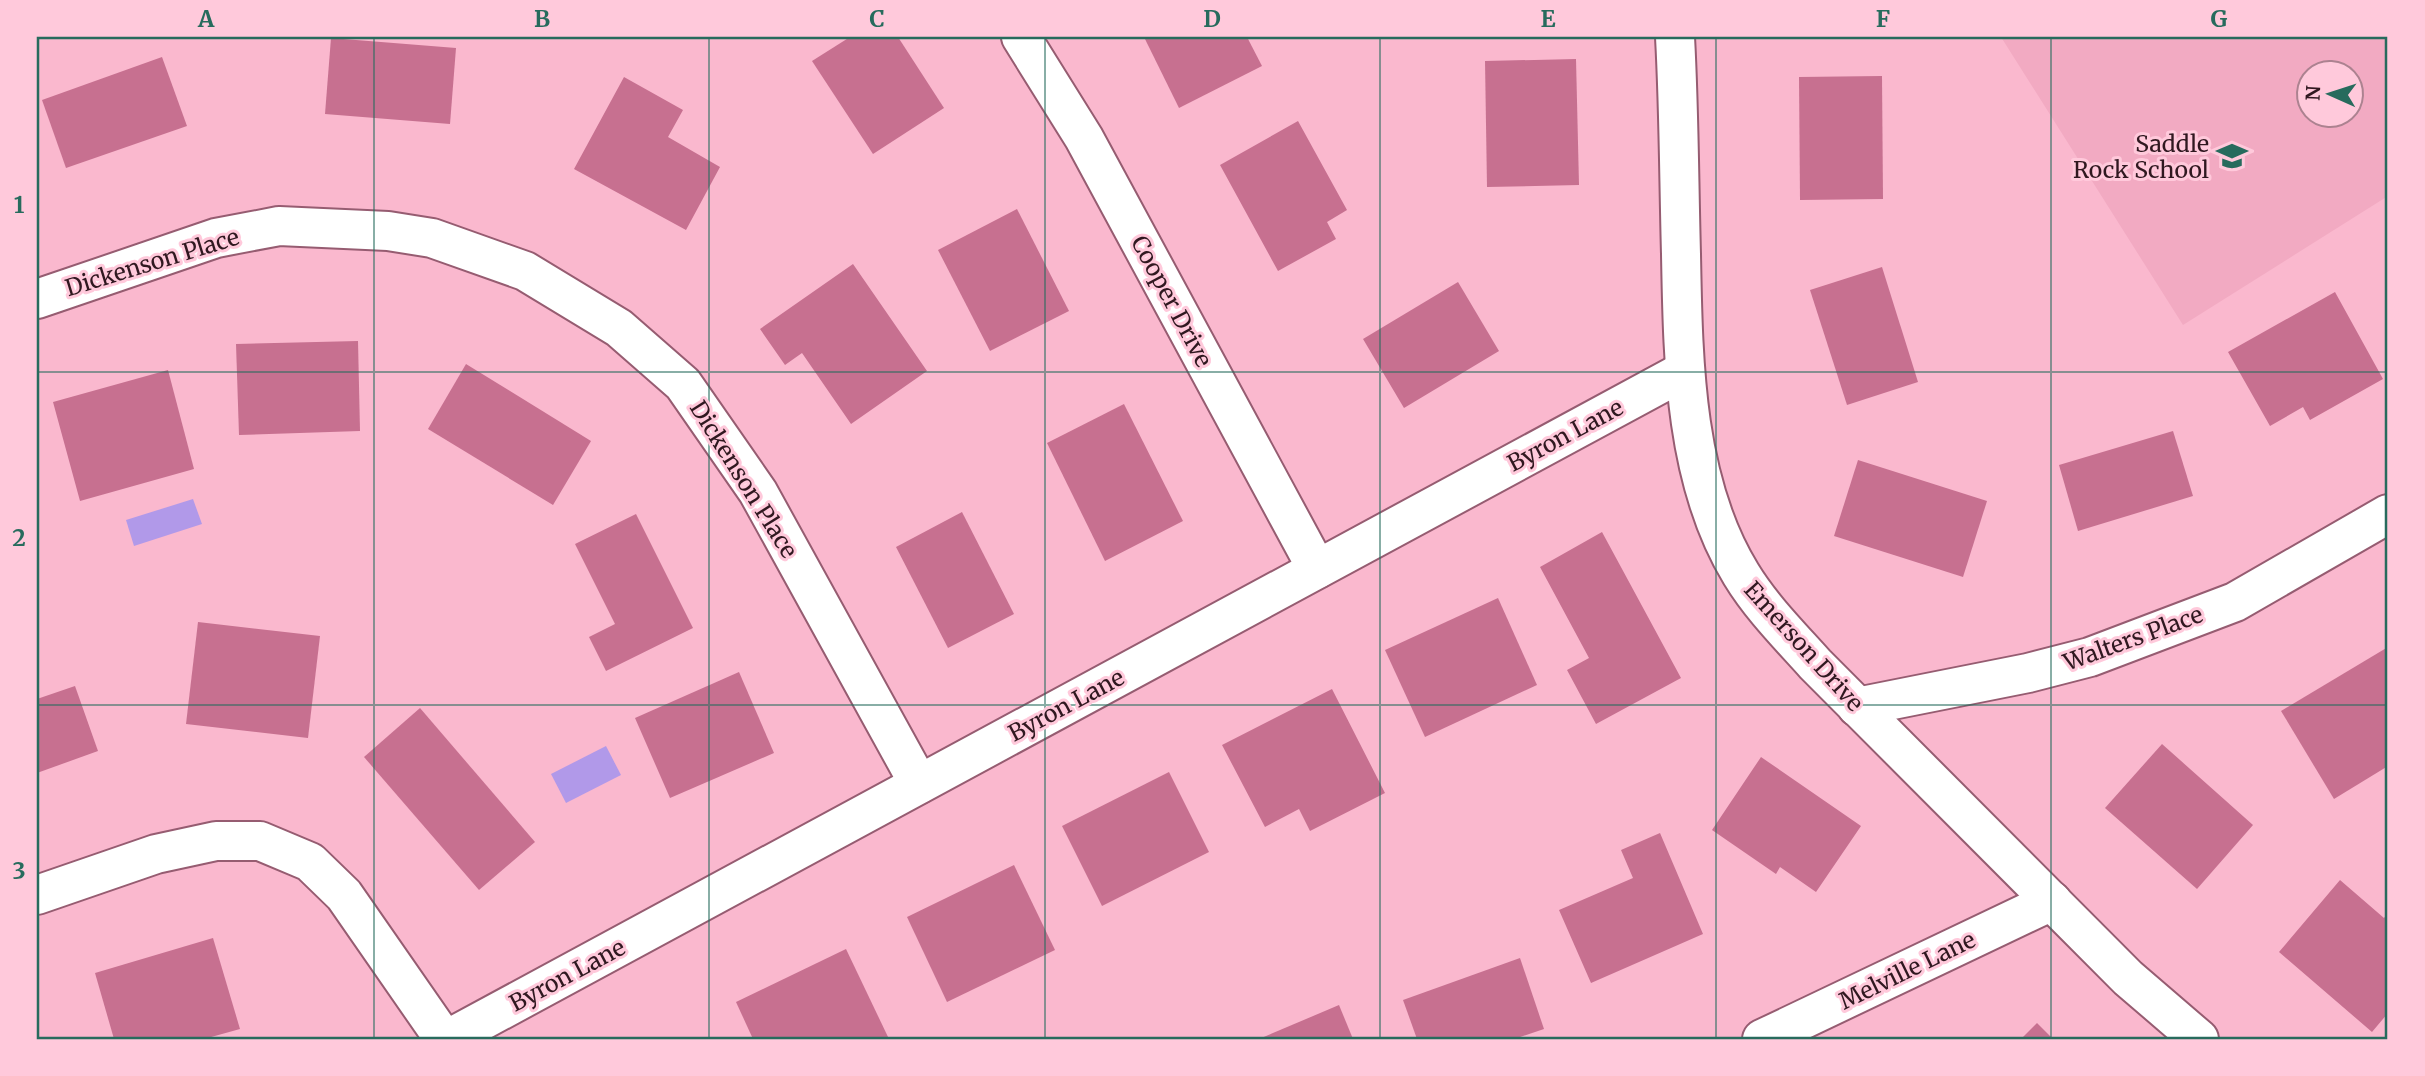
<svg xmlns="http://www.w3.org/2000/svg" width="2425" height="1076" font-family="Merriweather,serif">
	<rect width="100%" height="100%" fill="#fab8ce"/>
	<!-- built -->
	<path fill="#f2aac2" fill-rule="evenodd" d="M2001 37H2388V196L2183 325ZM2310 74H2352V116H2310Z"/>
	<!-- water -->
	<g fill="#b199e9">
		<path d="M193 499 202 524 134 546 126 520Z"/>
		<path d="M606 746 621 775 566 803 551 774Z"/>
	</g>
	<!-- building -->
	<g fill="#c77090">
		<path d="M850 37H898L944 108 873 154 812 61Z"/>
		<path d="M1144 37H1247L1262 66 1179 108Z"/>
		<path d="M331 38 456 48 450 124 325 114Z"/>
		<path d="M162 57 187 126 66 168 42 100Z"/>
		<path d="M1576 59 1579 185 1487 187 1485 61Z"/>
		<path d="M1882 76 1883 199 1800 200 1799 77Z"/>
		<path d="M624 77 683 110 668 137 720 167 686 230 574 169Z"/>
		<path d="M1298 121 1347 210 1327 222 1336 239 1278 271 1220 165Z"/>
		<path d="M1017 209 1069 311 990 351 938 250Z"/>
		<path d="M853 264 927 371 851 424 802 353 785 365 760 329Z"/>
		<path d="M1882 267 1918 382 1847 405 1810 290Z"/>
		<path d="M1458 282 1499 351 1404 408 1363 339Z"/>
		<path d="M2335 292 2383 379 2310 420 2303 407 2270 426 2228 352Z"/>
		<path d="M358 341 360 431 239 435 236 344Z"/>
		<path d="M466 364 591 441 553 505 428 429Z"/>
		<path d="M168 370 194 469 80 501 53 402Z"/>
		<path d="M1124 404 1183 521 1105 561 1047 443Z"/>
		<path d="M2173 431 2193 496 2078 531 2059 465Z"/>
		<path d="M1858 460 1987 501 1963 577 1834 536Z"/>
		<path d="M962 512 1014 614 948 648 896 547Z"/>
		<path d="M636 514 693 628 606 671 589 637 615 624 575 544Z"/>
		<path d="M1602 532 1681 678 1596 724 1567 670 1589 658 1540 567Z"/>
		<path d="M1498 598 1537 685 1425 737 1385 650Z"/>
		<path d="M198 622 320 636 308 738 186 724Z"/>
		<path d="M2388 647V766L2334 799 2281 711Z"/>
		<path d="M739 672 774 753 670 798 635 718Z"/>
		<path d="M75 686 98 751 37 773V699Z"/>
		<path d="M1332 689 1385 793 1310 831 1299 809 1265 827 1222 745Z"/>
		<path d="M420 708 535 842 479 890 364 757Z"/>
		<path d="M2162 744 2253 825 2197 889 2105 808Z"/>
		<path d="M1761 757 1861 826 1816 892 1780 867 1776 874 1712 830Z"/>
		<path d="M1169 772 1209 852 1102 906 1062 826Z"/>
		<path d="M1660 833 1703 934 1591 983 1559 910 1633 878 1621 850Z"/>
		<path d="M1014 865 1055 950 947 1002 907 917Z"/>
		<path d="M2340 880 2384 918 2388 913V1013L2372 1032 2279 952Z"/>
		<path d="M213 938 240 1029 204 1039H114L95 973Z"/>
		<path d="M846 949 889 1039H753L736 1002Z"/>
		<path d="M1520 958 1544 1029 1514 1039H1417L1403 1000Z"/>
		<path d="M1339 1005 1353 1039H1259Z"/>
		<path d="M2037 1023 2053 1039H2021Z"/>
	</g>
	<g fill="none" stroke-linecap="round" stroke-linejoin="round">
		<defs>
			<g id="minor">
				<path d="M1021 37 1084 138 1317 569"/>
				<path d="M1675 37C1679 109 1679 182 1681 254 1683 360 1684 481 1741 574 1761 607 1789 635 1815 664L2128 978 2199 1039"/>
				<path d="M37 299 216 238 279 226 388 231 432 238 525 271 619 328 683 384 758 492 919 784"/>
				<path d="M1857 707 2028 673 2090 657 2235 602 2388 514"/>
				<path d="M37 895 156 854 216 841H260L310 862 344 895 444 1039"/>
				<path d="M448 1039 1684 371"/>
				<path d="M1762 1039 2052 901"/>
			</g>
		</defs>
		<!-- minor casing -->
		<use href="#minor" stroke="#965c71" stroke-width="42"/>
		<!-- minor -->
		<use href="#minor" stroke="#fff" stroke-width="38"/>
	</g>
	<!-- grid -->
	<path fill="none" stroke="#276b5d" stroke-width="2" stroke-opacity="0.55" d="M374 37V1039M709 37V1039M1045 37V1039M1380 37V1039M1716 37V1039M2051 37V1039M37 372H2388M37 705H2388"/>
	<!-- icons -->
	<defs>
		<symbol id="school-bare" viewBox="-9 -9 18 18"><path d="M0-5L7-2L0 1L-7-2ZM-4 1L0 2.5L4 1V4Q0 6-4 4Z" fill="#276b5d" stroke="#ffc9db" stroke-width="2.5" paint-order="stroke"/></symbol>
	</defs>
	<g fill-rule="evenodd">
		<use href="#school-bare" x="2210" y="134" width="44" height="44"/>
	</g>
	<g text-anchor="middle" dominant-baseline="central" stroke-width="6" stroke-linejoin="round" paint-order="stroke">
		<!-- poi labels -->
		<g font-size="23" fill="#301820" stroke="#ffc9db" text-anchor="end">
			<text x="2209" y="143">Saddle<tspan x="2209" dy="26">Rock School</tspan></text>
		</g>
		<!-- street labels -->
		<g font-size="23" fill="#301820" stroke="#ffc9db">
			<text transform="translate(152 262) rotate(-17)">Dickenson Place</text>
			<text transform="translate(1172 301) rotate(62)">Cooper Drive</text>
			<text transform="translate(1565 435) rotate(-28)">Byron Lane</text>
			<text transform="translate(744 479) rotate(58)">Dickenson Place</text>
			<text transform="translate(2133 638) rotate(-20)">Walters Place</text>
			<text transform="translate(1804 646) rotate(48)">Emerson Drive</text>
			<text transform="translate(1066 705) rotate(-28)">Byron Lane</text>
			<text transform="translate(1907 970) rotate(-26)">Melville Lane</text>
			<text transform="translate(567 975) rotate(-28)">Byron Lane</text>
		</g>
	</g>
	<!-- border -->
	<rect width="2425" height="1076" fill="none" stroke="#ffc9db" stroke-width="77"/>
	<!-- north arrow -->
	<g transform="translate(2330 94) rotate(273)"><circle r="33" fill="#ffc9db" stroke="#ac8290" stroke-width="2"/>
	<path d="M0-5L12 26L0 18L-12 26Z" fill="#276b5d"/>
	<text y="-10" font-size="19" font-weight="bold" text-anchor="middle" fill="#301820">N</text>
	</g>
	<rect x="38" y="38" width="2348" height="1000" fill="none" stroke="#276b5d" stroke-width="2.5"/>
	<g font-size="23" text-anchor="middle" font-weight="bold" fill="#276b5d">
		<text x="206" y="27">A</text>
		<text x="542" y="27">B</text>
		<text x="877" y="27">C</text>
		<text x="1212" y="27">D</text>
		<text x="1548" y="27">E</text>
		<text x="1883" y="27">F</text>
		<text x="2219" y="27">G</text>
		<text x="19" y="213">1</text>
		<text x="19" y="546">2</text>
		<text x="19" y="879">3</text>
	</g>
</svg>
